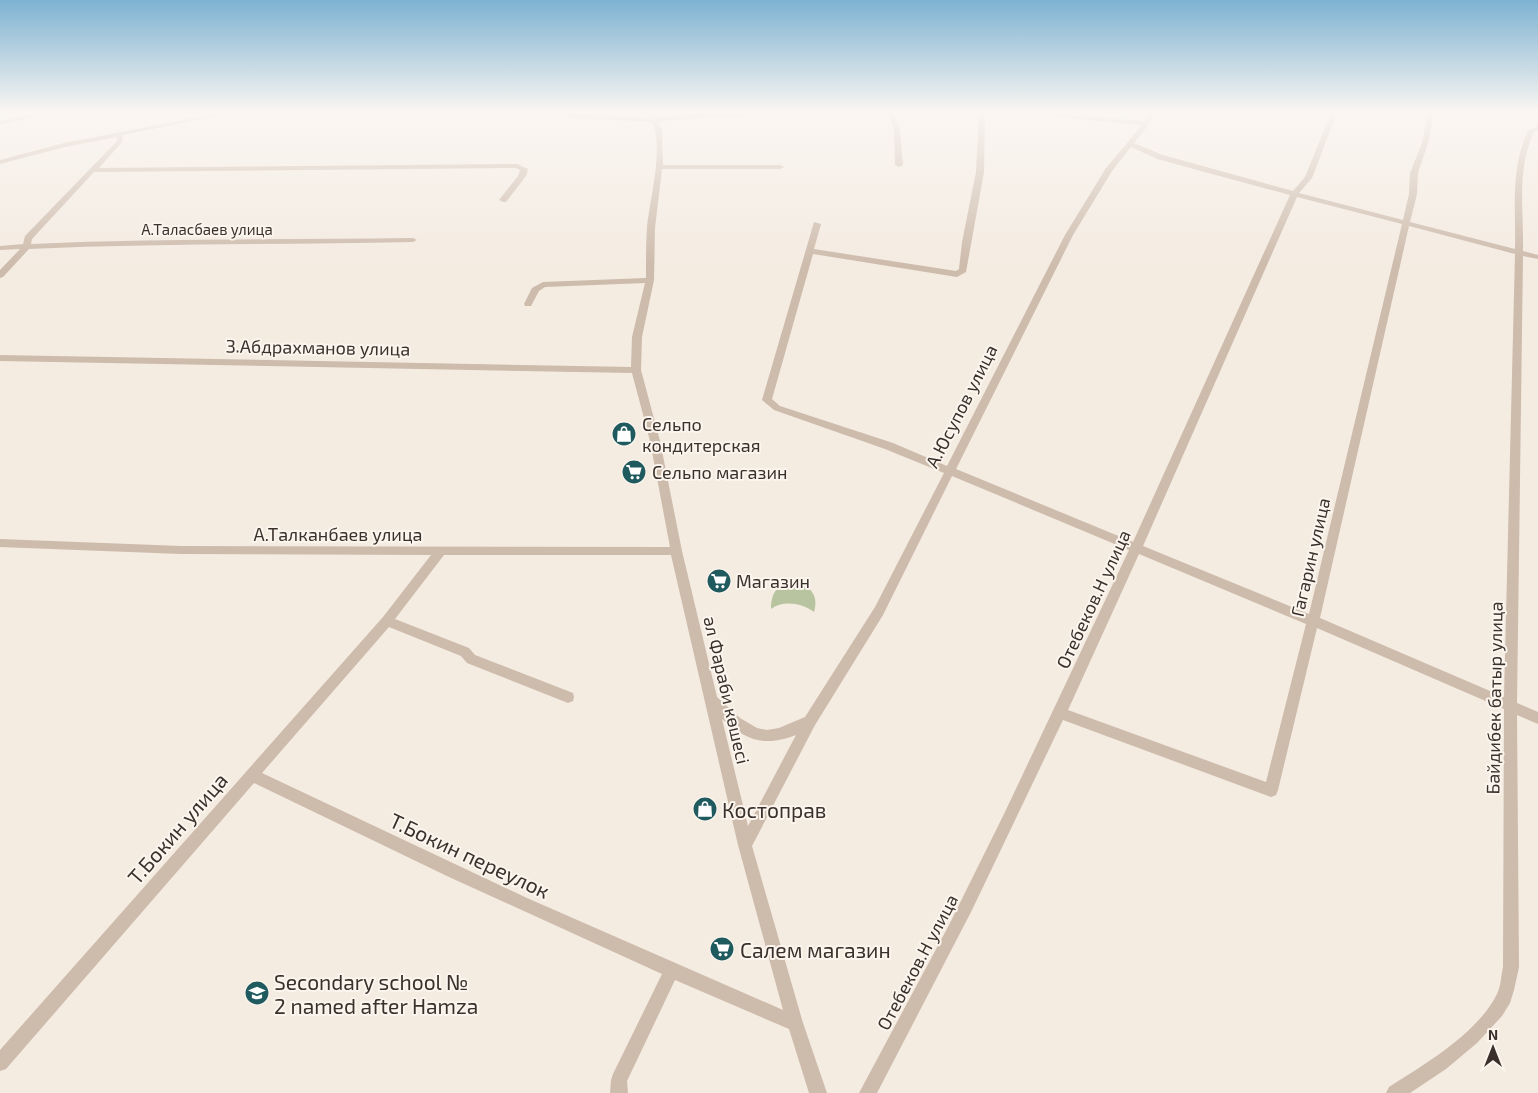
<svg xmlns="http://www.w3.org/2000/svg" width="1538" height="1093" font-family="'Exo 2',sans-serif">
	<rect width="100%" height="100%" fill="#f4ebe1"/>
	<!-- green -->
	<path fill="#b8c4a0" d="M796 583C811 585 819 597 814 612 802 603 783 600 771 609 771 592 778 582 796 583Z"/>
	<g fill="none" stroke-linecap="round" stroke-linejoin="round">
		<!-- street -->
		<g fill="#cdbbac" fill-rule="evenodd">
			<path d="M40 113H50L0 125V121Z"/>
			<path d="M220 113H231L123 135 122 142 99 168 517 164 528 169 526 176 506 202H503L499 200 518 176 520 170 516 168 94 172 32 239 31 244C158 238 286 240 413 238L417 240 413 242C285 245 157 243 29 249L3 277 0 278V270L20 249 0 250V246L23 244 25 236 117 141V137L65 147 0 164V160L64 143Z"/>
			<path d="M648 113H654L657 118 698 113 713 115 803 113 800 115C753 117 705 116 658 122L662 130 663 165H780L784 167 780 169H662L655 228 654 280 642 337 641 370 660 441 682 551 717 697 740 718 757 728 767 730 779 728 805 717 875 607 944 473 885 449 774 410 762 400 814 222 821 224 814 249 956 271 959 269 962 242 976 172 979 113H985L984 172 966 272 957 277 813 254 772 399 780 406 893 443 947 466 1065 235 1106 168 1142 125 1057 117 1054 115 1055 114 1144 121 1149 113H1155L1146 128 1134 143 1163 155 1293 191 1305 177 1331 113H1337L1312 178 1299 193 1403 220 1409 194 1410 173 1422 143 1428 113H1434L1428 143 1418 173 1417 194 1410 222 1515 249C1516 208 1510 169 1528 131L1538 126V130L1534 132C1516 170 1524 211 1523 251L1538 255V259L1523 256 1517 703 1538 712V724L1517 715 1519 967 1514 990 1510 1003 1502 1016 1477 1043 1446 1069 1410 1093H1386L1389 1087C1425 1064 1478 1033 1497 994 1501 986 1501 976 1503 967L1504 709 1317 628 1278 790 1276 795 1271 797 1063 720 971 912 877 1093H859L949 925 1004 814 1129 550 952 476 883 615 815 725 752 846 803 1023 827 1093H809L789 1029 675 980 627 1081 628 1093H610L611 1080 613 1074 662 974 449 877 254 783 6 1069 0 1071V1050L383 617 431 555 181 554 0 547V539L181 546 670 547 650 441 632 373 0 361V355L631 367 632 337 645 283 545 287 539 291 531 306H525L524 304 532 288 543 282 646 278C646 261 646 243 647 227 650 199 664 147 652 122L568 118 565 116 568 114 650 118ZM1131 147 1157 159 1290 195 1133 542 956 469 1073 235 1112 171ZM1297 197 1402 224 1309 614 1143 546ZM1409 226 1515 254 1504 697 1320 618ZM1139 554 1306 624 1266 782 1068 710ZM444 555H671L738 845 783 1010 527 898 262 773 389 627 461 656 467 663 568 703 573 701 574 697 573 693 475 655 469 648 395 619ZM722 719C747 741 764 747 796 735L748 826Z"/>
			<path d="M888 113H894L900 131 903 165 899 167 895 165 894 131Z"/>
		</g>
	</g>
	<!-- sky -->
	<linearGradient id="sky" x2="0" y2="1"><stop stop-color="#7eb2d2"/><stop offset="0.42" stop-color="#faf6f2"/><stop offset="1" stop-color="#faf6f2" stop-opacity="0"/></linearGradient>
	<rect width="1538" height="266" fill="url(#sky)"/>
	<!-- icons -->
	<defs>
		<symbol id="shop-disc" viewBox="-11 -11 22 22"><circle r="9.5" fill="#1f5a5e" stroke="#fbf5ee"/><path d="M-5-2.5h2.3a2.7 3.5 0 0 1 5.4 0H5L5.5 6h-11ZM-1.5-2.5h3a1.5 2.3 0 0 0-3 0Z" fill="#fff"/></symbol>
		<symbol id="supermarket-disc" viewBox="-11 -11 22 22"><circle r="9.5" fill="#1f5a5e" stroke="#fbf5ee"/><path d="M-6-5.5h2.5l.6 2H6L4.5 2H-2.5L-4.4-4H-6ZM-1.5 3.2a1.3 1.3 0 1 0 .1 0ZM3 3.2a1.3 1.3 0 1 0 .1 0Z" fill="#fff"/></symbol>
		<symbol id="school-disc" viewBox="-11 -11 22 22"><circle r="9.5" fill="#1f5a5e" stroke="#fbf5ee"/><path d="M0-5L7-2L0 1L-7-2ZM-4 1L0 2.5L4 1V4Q0 6-4 4Z" fill="#fff"/></symbol>
	</defs>
	<g fill-rule="evenodd">
		<use href="#shop-disc" x="610" y="420" width="28" height="28"/>
		<use href="#supermarket-disc" x="620" y="458" width="28" height="28"/>
		<use href="#supermarket-disc" x="705" y="567" width="28" height="28"/>
		<use href="#shop-disc" x="691" y="795" width="28" height="28"/>
		<use href="#supermarket-disc" x="708" y="935" width="28" height="28"/>
		<use href="#school-disc" x="243" y="979" width="28" height="28"/>
	</g>
	<g text-anchor="middle" dominant-baseline="central" stroke-width="4" stroke-linejoin="round" paint-order="stroke">
		<!-- far-street labels -->
		<g font-size="15" fill="#3b302b" stroke="#fbf5ee">
			<text x="207" y="229">А.Таласбаев улица</text>
		</g>
		<!-- street labels -->
		<g font-size="18" fill="#3b302b" stroke="#fbf5ee">
			<text transform="translate(318 347) rotate(1)">З.Абдрахманов улица</text>
			<text transform="translate(961 406) rotate(-63)">А.Юсупов улица</text>
			<text x="338" y="534">А.Талканбаев улица</text>
			<text transform="translate(1310 557) rotate(-77)">Гагарин улица</text>
			<text transform="translate(1093 599) rotate(-65)">Отебеков.Н улица</text>
			<text transform="translate(727 690) rotate(77)">әл Фараби көшесі</text>
			<text transform="translate(1494 698) rotate(-89)">Байдибек батыр улица</text>
			<text transform="translate(917 962) rotate(-62)">Отебеков.Н улица</text>
		</g>
		<!-- poi labels -->
		<g font-size="18" fill="#3b302b" stroke="#fbf5ee" text-anchor="start">
			<text x="642" y="424">Сельпо<tspan x="642" dy="21">кондитерская</tspan></text>
			<text x="652" y="472">Сельпо магазин</text>
			<text x="736" y="581">Магазин</text>
		</g>
		<!-- near-poi labels -->
		<g font-size="21" fill="#3b302b" stroke="#fbf5ee" text-anchor="start">
			<text x="722" y="809">Костоправ</text>
			<text x="740" y="949">Салем магазин</text>
			<text x="274" y="981">Secondary school №<tspan x="274" dy="24">2 named after Hamza</tspan></text>
		</g>
		<!-- near-street labels -->
		<g font-size="21" fill="#3b302b" stroke="#fbf5ee">
			<text transform="translate(177 828) rotate(-49)">Т.Бокин улица</text>
			<text transform="translate(470 855) rotate(25)">Т.Бокин переулок</text>
		</g>
	</g>
	<!-- north arrow -->
	<g transform="translate(1493 1048)" stroke="#fbf5ee" stroke-width="4" paint-order="stroke">
	<path d="M0-4L9 19L0 12L-9 19Z" fill="#3b302b"/>
	<text y="-8" font-size="14" font-weight="bold" text-anchor="middle" fill="#3b302b">N</text>
	</g>
</svg>
